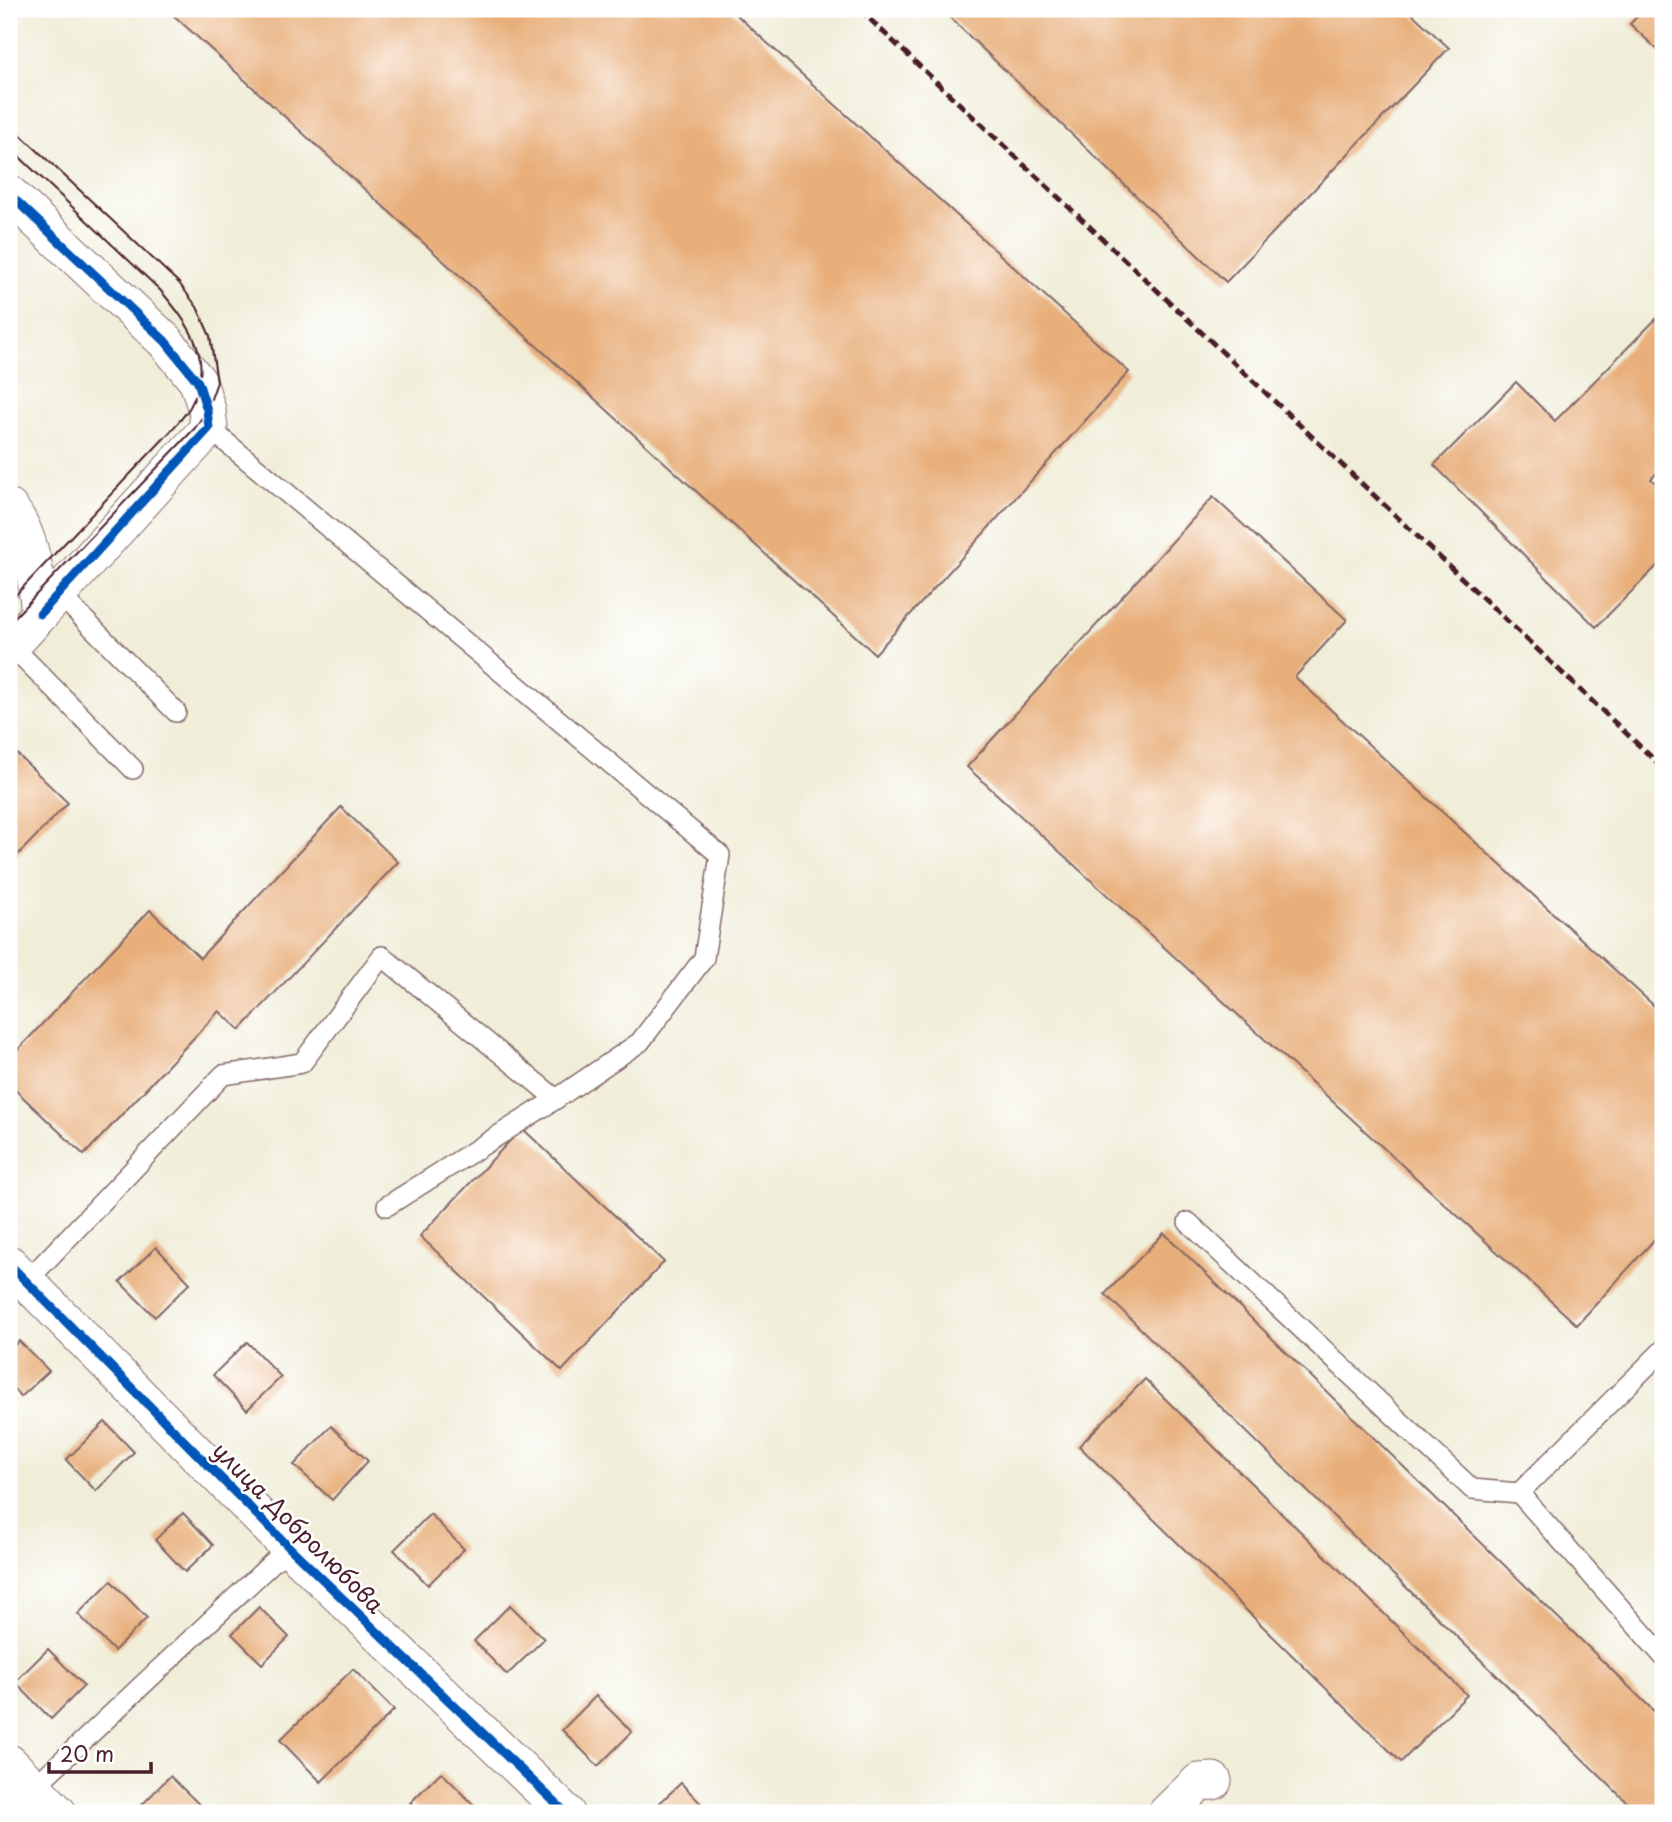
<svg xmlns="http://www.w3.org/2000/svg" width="1672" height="1822" font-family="'Playpen Sans',sans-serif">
	<rect width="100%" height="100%" fill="#fff"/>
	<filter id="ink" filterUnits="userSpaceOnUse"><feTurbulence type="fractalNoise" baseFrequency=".0143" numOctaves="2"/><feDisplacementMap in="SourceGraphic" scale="14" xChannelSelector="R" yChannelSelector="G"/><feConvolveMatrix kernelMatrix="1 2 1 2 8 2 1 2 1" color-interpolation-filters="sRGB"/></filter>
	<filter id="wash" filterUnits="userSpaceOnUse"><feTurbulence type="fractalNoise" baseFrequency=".00686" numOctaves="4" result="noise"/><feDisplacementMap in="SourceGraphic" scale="28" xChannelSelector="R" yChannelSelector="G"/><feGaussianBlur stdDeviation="1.57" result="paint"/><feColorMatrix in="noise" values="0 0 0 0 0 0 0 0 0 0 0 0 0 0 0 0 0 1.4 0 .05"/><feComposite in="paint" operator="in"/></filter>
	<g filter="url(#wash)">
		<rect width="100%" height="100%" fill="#f0edd8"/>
		<g id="blocks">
			<!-- building -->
			<g fill="#e8af7a">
				<path d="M175 9H730L1129 372 875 654 171 13Z"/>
				<path d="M941 9H1407L1449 48 1226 282Z"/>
				<path d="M1644 9H1663V55L1630 24Z"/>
				<path d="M1663 312V466L1651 479 1663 491V560L1596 627 1434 465 1516 382 1555 421Z"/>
				<path d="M1213 497 1347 620 1295 677 1663 1014V1230L1577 1325 967 767Z"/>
				<path d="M13 750 68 803 9 864V755Z"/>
				<path d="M341 807 398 862 240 1030 219 1011 84 1155 9 1084V1059L150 910 200 958Z"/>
				<path d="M522 1128 664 1262 562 1371 420 1236Z"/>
				<path d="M1164 1233 1663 1720V1813H1638L1105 1294Z"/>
				<path d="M156 1247 190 1283 155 1317 120 1282Z"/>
				<path d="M19 1341 49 1371 21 1397 9 1384V1351Z"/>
				<path d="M247 1342 281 1377 247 1410 213 1375Z"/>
				<path d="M1145 1379 1467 1695 1401 1762 1079 1446Z"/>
				<path d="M105 1422 134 1452 96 1491 66 1460Z"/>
				<path d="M331 1426 368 1461 332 1500 294 1465Z"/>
				<path d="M183 1513 213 1545 185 1572 155 1540Z"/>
				<path d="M430 1514 464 1549 428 1585 394 1550Z"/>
				<path d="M111 1581 147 1618 114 1651 78 1614Z"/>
				<path d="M510 1605 544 1639 507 1675 474 1641Z"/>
				<path d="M259 1607 289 1637 262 1664 232 1634Z"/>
				<path d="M48 1649 84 1686 51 1719 15 1682Z"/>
				<path d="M353 1669 394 1710 321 1782 280 1740Z"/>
				<path d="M596 1696 632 1732 598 1766 562 1730Z"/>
				<path d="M441 1772 482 1813H421L410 1803Z"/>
				<path d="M170 1776 208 1813H144L139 1808Z"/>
				<path d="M681 1783 710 1813H649Z"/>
			</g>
		</g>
	</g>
	<g filter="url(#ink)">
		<use href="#blocks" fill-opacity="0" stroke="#846768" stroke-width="2"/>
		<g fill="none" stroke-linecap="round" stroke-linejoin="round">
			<defs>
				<g id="lane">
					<path d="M209 428 720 855 704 958 640 1042 556 1099"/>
					<path d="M59 594 176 712"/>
					<path d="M11 645 133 769"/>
					<path d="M1188 1222 1472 1489 1519 1493"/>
					<path d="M26 1282 223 1075 302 1063 382 956 556 1099 387 1206"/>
					<path d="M1663 1350 1519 1493 1663 1656"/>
					<path d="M9 1799 33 1788 289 1547"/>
				</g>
				<g id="street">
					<path d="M9 194 165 341 198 382 207 410 209 428 40 614"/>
					<path d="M9 508C31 534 37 580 40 614L9 648"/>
					<path d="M9 1264 289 1547 566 1813"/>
					<path d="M9 1763 58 1813"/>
					<path d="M1167 1813 1199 1782 1213 1781"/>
				</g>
			</defs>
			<!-- lane casing -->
			<use href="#lane" stroke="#846768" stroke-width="22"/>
			<!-- street casing -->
			<use href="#street" stroke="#846768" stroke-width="39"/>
			<!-- lane -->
			<use href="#lane" stroke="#fff" stroke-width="19"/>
			<!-- street -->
			<use href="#street" stroke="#fff" stroke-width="37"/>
			<!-- tram -->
			<g stroke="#4a1f2b" stroke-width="2">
				<path d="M9 124 179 283 197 307 210 336 217 382 207 410 195 428 9 623"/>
				<path d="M9 147 160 290C190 325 216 360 190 407 185 416 176 424 170 432L9 602"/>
			</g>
			<!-- rail -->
			<path stroke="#4a1f2b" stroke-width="5" stroke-dasharray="10 5" stroke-linecap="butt" d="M859 9 1663 768"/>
			<defs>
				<g id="cycleway">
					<path d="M9 194 165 341 198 382 207 410 209 428 40 614"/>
					<path d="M9 1264 289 1547 566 1813"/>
				</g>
			</defs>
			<!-- cycleway casing -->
			<use href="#cycleway" stroke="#fff" stroke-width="13"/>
			<!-- cycleway -->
			<use href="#cycleway" stroke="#0057b8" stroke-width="9"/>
		</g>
	</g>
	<g text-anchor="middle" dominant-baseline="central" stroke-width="5" stroke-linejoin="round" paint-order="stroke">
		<!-- street labels -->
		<g font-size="23" fill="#4a1f2b" stroke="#fff">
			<text transform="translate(299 1527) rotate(45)">улица Добролюбова</text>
		</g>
	</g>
	<!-- margin -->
	<rect width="1672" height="1822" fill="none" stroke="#fff" stroke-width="35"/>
	<!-- scale -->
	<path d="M49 1762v10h102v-10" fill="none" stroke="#4a1f2b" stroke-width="3.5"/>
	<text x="60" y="1762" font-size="21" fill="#4a1f2b" stroke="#ffffff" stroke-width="5" paint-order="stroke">20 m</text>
</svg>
